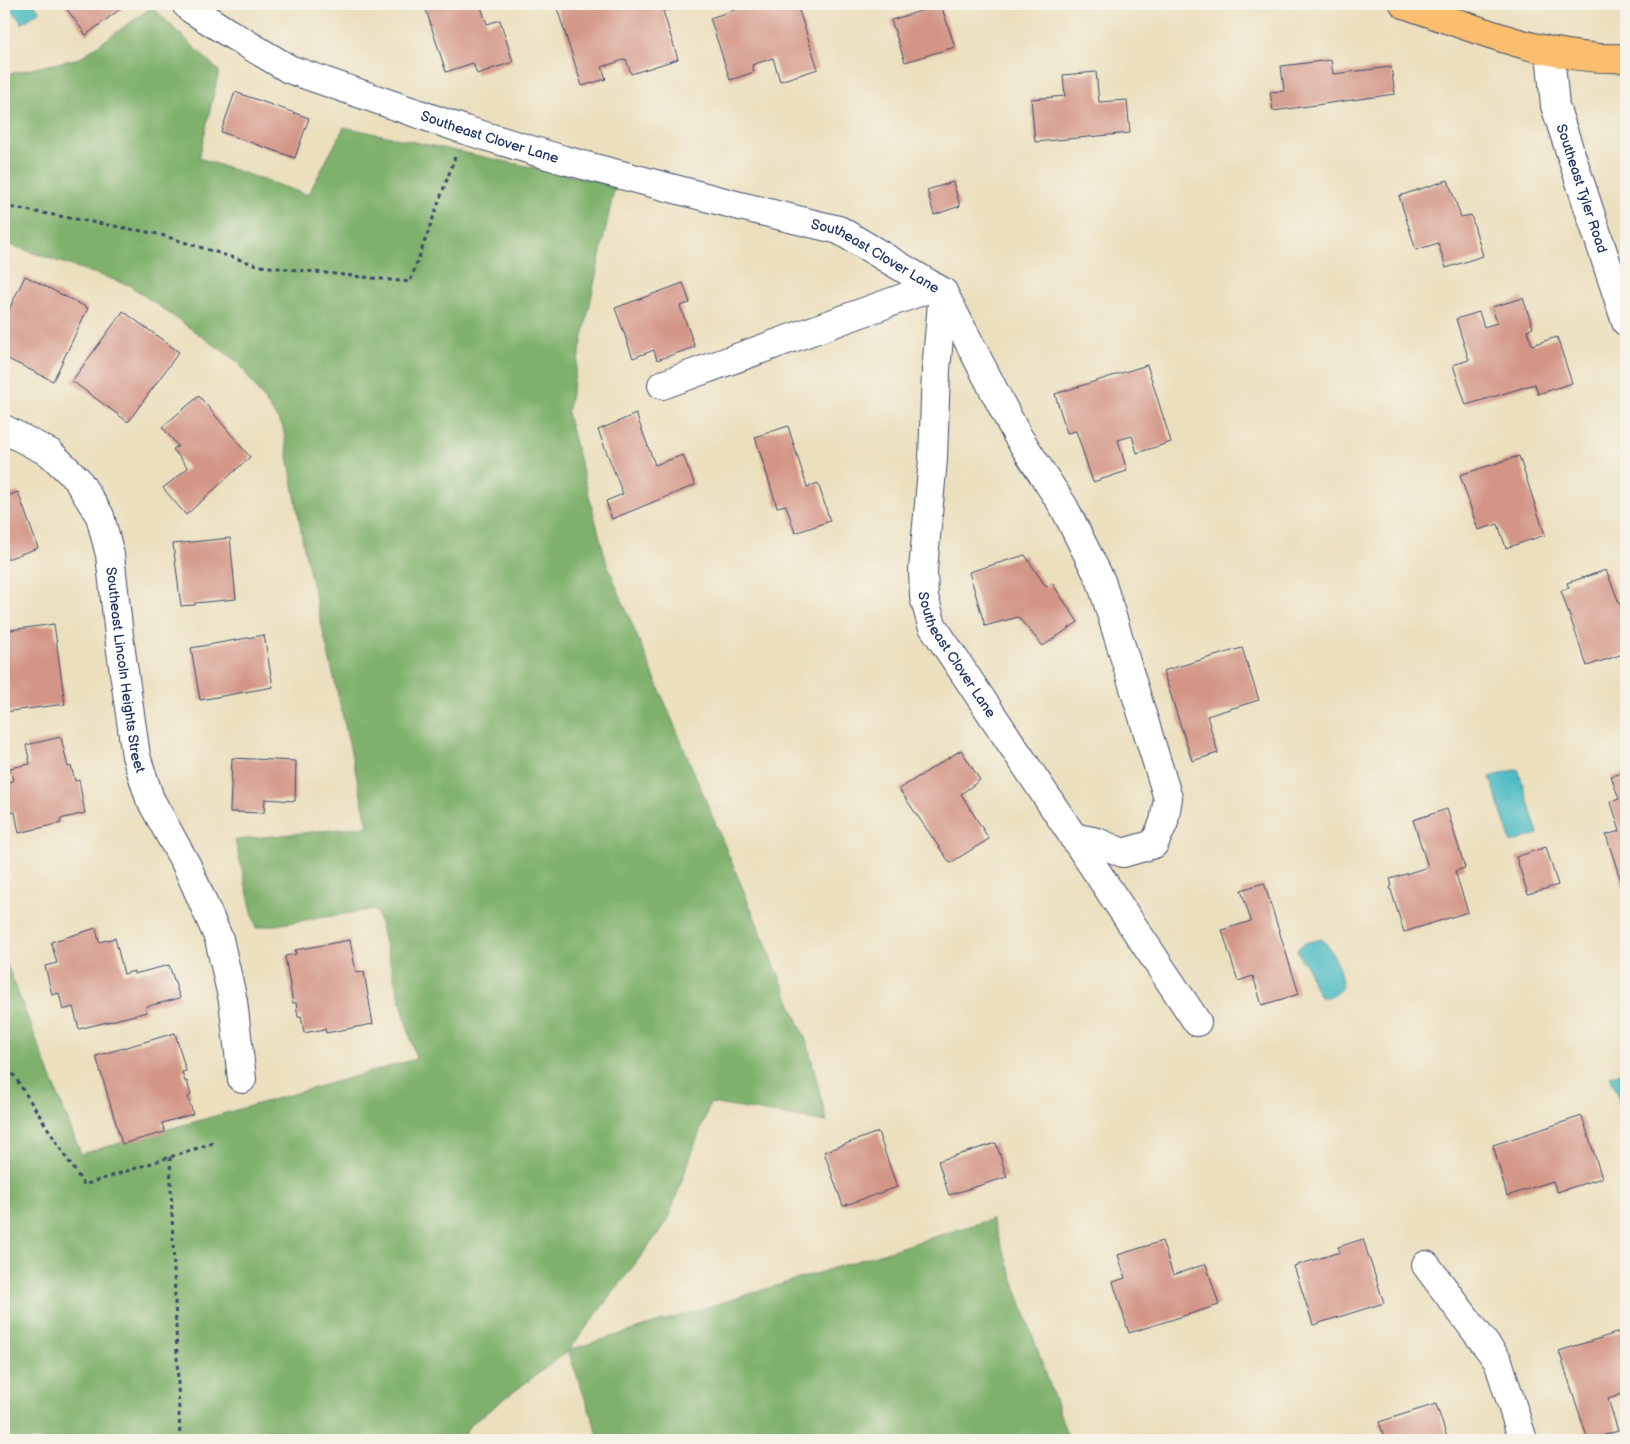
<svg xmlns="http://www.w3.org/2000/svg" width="1630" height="1444" font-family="'Balsamiq Sans',sans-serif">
	<rect width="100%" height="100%" fill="#f7f3e8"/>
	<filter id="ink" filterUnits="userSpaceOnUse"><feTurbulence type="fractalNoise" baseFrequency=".02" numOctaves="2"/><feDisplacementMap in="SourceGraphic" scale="10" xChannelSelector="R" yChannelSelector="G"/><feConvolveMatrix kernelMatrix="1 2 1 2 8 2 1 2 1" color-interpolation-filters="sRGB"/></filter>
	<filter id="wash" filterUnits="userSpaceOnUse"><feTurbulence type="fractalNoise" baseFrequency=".0096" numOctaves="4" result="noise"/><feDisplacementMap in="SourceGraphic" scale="20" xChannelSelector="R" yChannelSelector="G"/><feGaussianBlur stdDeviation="1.12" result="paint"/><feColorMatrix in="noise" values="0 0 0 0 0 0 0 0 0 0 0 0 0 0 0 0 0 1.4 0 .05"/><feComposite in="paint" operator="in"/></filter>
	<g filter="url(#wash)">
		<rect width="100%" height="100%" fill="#ebdfbd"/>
		<!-- forest -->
		<path fill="#7fb16c" stroke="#4d7065" d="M152 7 219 71 199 158 308 195 344 127 615 185 567 413 607 564 808 1045 827 1122 710 1103 667 1222 569 1350 992 1219 1069 1440H600L568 1351 471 1424 460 1440H4V957L81 1154 416 1059 376 909 256 928 235 840 368 826 304 548 283 427 238 362 129 285 4 243V75L80 58Z"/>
		<!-- water -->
		<g fill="#4cbbc2" stroke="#347590">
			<path d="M8 4H34L40 11 22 24Z"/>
			<path d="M1518 769 1538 834 1511 843 1490 777Z"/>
			<path d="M1322 939C1334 952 1342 970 1342 988 1336 994 1328 999 1320 997L1312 982 1306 963 1302 961 1297 950C1301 942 1313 941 1322 939Z"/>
			<path d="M1626 1070V1118L1610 1076Z"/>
		</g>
		<g id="blocks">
			<!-- building -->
			<g fill="#d39586">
				<path d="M63 4H121L123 7 86 35Z"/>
				<path d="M424 4H480L487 24 500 20 513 62 477 74 473 63 446 72Z"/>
				<path d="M560 4H669L671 9 663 11 678 59 631 74 626 59 602 67 606 79 582 86 556 5Z"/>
				<path d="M753 4H797L818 69 780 81 773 58 752 65 754 72 730 80 710 18Z"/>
				<path d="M941 5 955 47 905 62 891 20Z"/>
				<path d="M1331 60 1333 74 1391 67 1395 94 1273 111 1270 92 1284 91 1281 66Z"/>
				<path d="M1096 72 1099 102 1127 100 1130 133 1035 142 1031 99 1065 96 1063 75Z"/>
				<path d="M235 92 309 118 295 158 221 132Z"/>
				<path d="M1448 180 1461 217 1471 215 1483 256 1446 268 1438 243 1416 250 1399 196Z"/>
				<path d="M953 182 960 206 934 215 927 190Z"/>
				<path d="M25 276 88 308 53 381 8 359 5 366 4 365V320Z"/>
				<path d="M683 283 690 303 680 306 695 347 657 360 654 350 633 358 615 308Z"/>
				<path d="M1523 298 1533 328 1527 330 1532 345 1557 337 1572 383 1538 394 1535 384 1466 405 1453 365 1469 360 1456 319 1479 312 1484 327 1497 323 1492 307Z"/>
				<path d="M123 311 179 352 128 422 72 381Z"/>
				<path d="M1147 365 1171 442 1137 453 1132 436 1118 440 1127 471 1093 482 1076 431 1067 433 1055 394Z"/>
				<path d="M199 396 250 457 186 515 163 488 188 468 173 449 178 446 162 427Z"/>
				<path d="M636 414 655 465 683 455 695 485 612 519 606 501 623 494 598 430Z"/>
				<path d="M788 426 807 487 818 483 830 521 795 533 786 505 777 507 755 437Z"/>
				<path d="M1519 456 1545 535 1506 548 1498 524 1478 530 1460 475Z"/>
				<path d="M18 492 38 548 4 560V497Z"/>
				<path d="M230 538 236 599 195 603V605L181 606 173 544Z"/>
				<path d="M1025 555 1046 587 1052 583 1078 622 1043 646 1018 617 985 626 969 572Z"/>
				<path d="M1606 570 1624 615 1626 614V653L1587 666 1561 591 1569 588 1567 583Z"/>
				<path d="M54 624 65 704 4 712V631Z"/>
				<path d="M264 635 273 687 200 700 191 648Z"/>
				<path d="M1242 648 1259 700 1207 716 1218 753 1192 761 1163 671Z"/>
				<path d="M61 737 68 767 71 766 75 781 79 780 85 813 60 819 61 823 19 833 15 812 11 813 4 783 13 781 10 768 30 764 26 745Z"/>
				<path d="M961 750 980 780 961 794 989 839 950 863 899 789Z"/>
				<path d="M232 758 296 761 295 801 265 799 264 813 230 812Z"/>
				<path d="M1626 772V897L1606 835 1620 831 1611 802 1619 799 1611 776Z"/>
				<path d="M1447 809 1465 868 1455 871 1468 912 1404 932 1390 887 1392 886 1390 879 1428 867 1413 820Z"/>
				<path d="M1546 847 1558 885 1528 894 1516 857Z"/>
				<path d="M1264 883 1299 994 1262 1005 1253 976 1238 981 1222 930 1251 921 1241 890Z"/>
				<path d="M96 928 99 942 115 938 124 974 134 971V974L169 965 180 998 145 1007 147 1012 79 1029 73 1007 63 1010 59 993 52 995 45 966 57 963 51 942Z"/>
				<path d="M350 940 356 973 364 972 373 1024 326 1033 325 1029 304 1033 301 1016 298 1017 296 1003H293L285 956 296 954 295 950Z"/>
				<path d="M175 1033 186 1071 182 1072 185 1082 187 1081 191 1095 188 1097 193 1114 162 1123 165 1132 122 1144 96 1056Z"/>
				<path d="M1582 1116 1602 1178 1557 1192 1553 1181 1507 1196 1493 1145Z"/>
				<path d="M878 1132 897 1187 843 1206 824 1152Z"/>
				<path d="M996 1143 1007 1177 949 1195 938 1161Z"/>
				<path d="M1363 1239 1384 1303 1313 1325 1294 1266 1340 1252 1338 1247Z"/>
				<path d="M1162 1241 1173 1275 1206 1264 1219 1305 1129 1333 1113 1282 1125 1278 1118 1255Z"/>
				<path d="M1626 1330V1393L1608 1399 1618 1431 1588 1440 1559 1351Z"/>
				<path d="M1436 1404 1448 1440H1385L1379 1422Z"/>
			</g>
		</g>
	</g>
	<g filter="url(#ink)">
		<use href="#blocks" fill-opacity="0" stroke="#3a496c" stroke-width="1"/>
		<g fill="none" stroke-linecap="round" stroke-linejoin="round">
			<defs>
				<g id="minor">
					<path id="s1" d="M186 4 191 9 227 32 289 69 465 130 564 160 736 205 839 230 943 292 936 370 933 459 923 570 924 597 932 625 1197 1022"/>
					<path id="s2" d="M1550 52 1555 106 1626 322"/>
					<path d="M943 292 1017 435 1064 507 1101 581 1168 798 1164 822 1154 844 1123 853 1097 842 1073 837"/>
					<path d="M662 385 933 287"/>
					<path id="s3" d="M4 429 50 453 77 479 100 516 110 555 120 644 136 756 150 799 187 866 219 939 233 1001 242 1079"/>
					<path d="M1426 1265 1498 1361 1523 1440"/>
				</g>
				<path id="major" d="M1404 4C1474 28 1552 62 1626 58"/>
			</defs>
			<!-- minor casing -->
			<use href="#minor" stroke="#3a496c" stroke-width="30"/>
			<!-- major casing -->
			<use href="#major" stroke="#3a496c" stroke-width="30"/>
			<!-- path -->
			<g stroke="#3a496c" stroke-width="3" stroke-dasharray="4 4" stroke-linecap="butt">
				<path d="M4 206 158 234 260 266 410 282 455 157"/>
				<path d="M4 1060 84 1185 213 1143"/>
				<path d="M170 1157 180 1440"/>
			</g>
			<!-- minor -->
			<use href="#minor" stroke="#fff" stroke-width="28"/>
			<!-- major -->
			<use href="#major" stroke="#fabe6e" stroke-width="28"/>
		</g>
	</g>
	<g text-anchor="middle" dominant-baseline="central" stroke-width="4" stroke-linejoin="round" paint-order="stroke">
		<!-- street labels -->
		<g font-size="14" fill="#1b2f5e" stroke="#f7f3e8">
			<text stroke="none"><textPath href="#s1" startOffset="334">Southeast Clover Lane</textPath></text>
			<text stroke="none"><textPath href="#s2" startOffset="141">Southeast Tyler Road</textPath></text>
			<text stroke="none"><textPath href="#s1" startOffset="739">Southeast Clover Lane</textPath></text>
			<text stroke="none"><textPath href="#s1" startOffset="1189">Southeast Clover Lane</textPath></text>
			<text stroke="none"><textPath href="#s3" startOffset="289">Southeast Lincoln Heights Street</textPath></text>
		</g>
	</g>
	<!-- margin -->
	<rect width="1630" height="1444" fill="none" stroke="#f7f3e8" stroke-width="20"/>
</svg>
